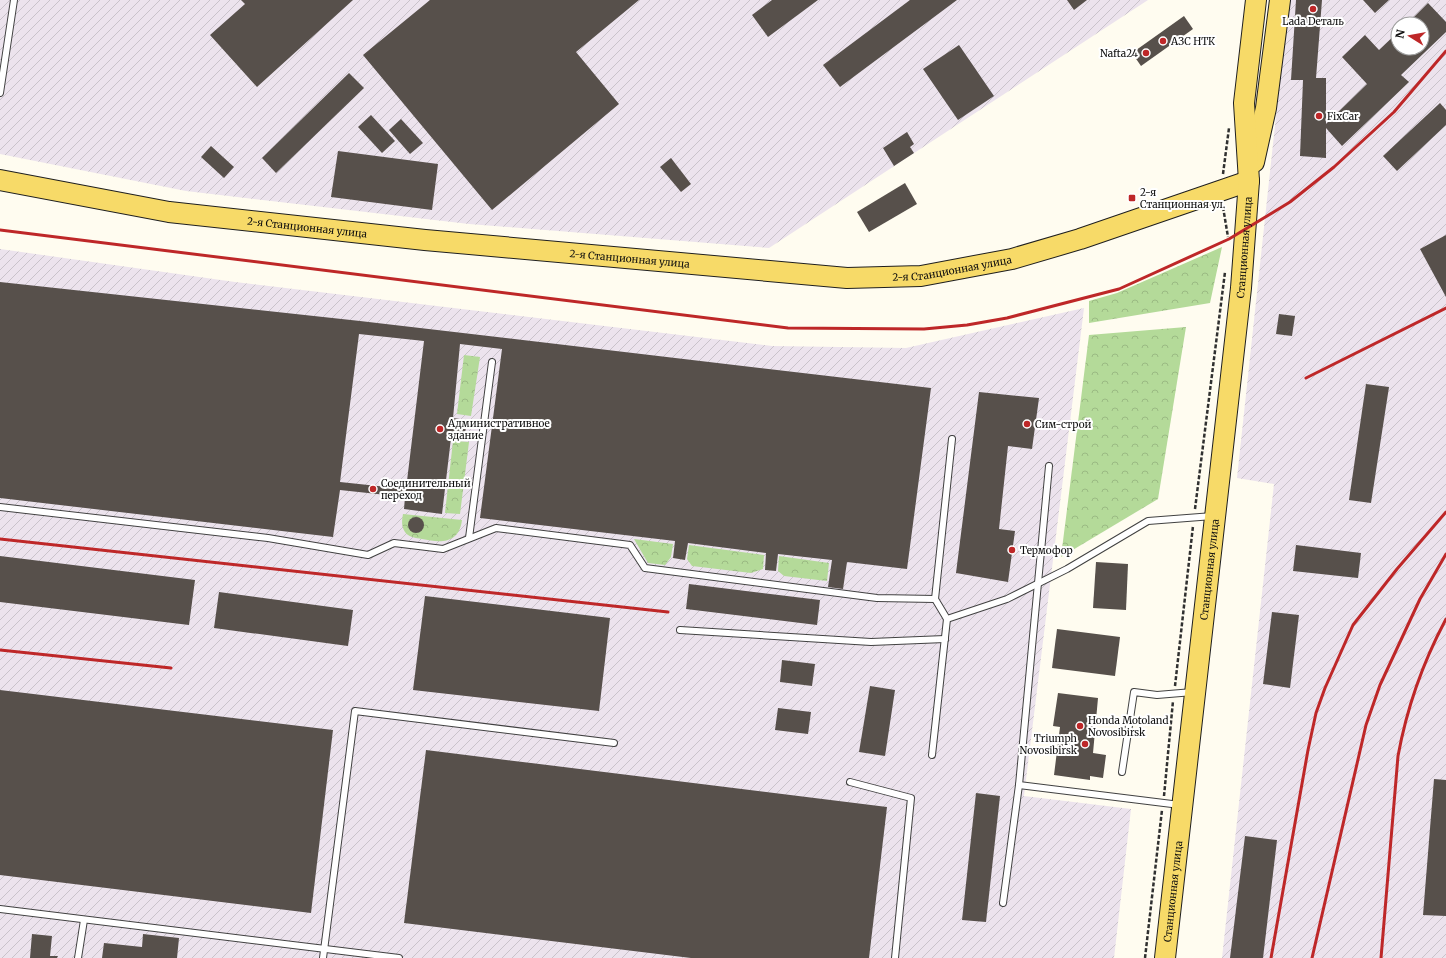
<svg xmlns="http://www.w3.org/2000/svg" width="1446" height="958" font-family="Merriweather,serif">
	<defs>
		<pattern id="industrial-furrows" width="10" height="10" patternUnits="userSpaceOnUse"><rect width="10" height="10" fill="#ece3ed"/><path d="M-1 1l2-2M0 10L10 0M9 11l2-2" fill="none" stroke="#c9c2ca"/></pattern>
		<pattern id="forest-crowns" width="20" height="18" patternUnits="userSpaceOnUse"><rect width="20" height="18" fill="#b4da99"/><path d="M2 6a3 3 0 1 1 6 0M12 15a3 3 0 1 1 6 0" fill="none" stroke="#9aba83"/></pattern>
	</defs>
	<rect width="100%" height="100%" fill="#fffcf0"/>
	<!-- industrial -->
	<g fill="url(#industrial-furrows)" fill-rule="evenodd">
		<path d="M0 0H1148L769 248 469 224 186 191 0 154Z"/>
		<path d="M1290 0H1446V958H1222L1274 484 1237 478 1284 42ZM1398 24H1422V48H1398Z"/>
		<path d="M0 249 235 282 772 346 906 348 1084 308 1024 796 1131 809 1114 958H0Z"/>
	</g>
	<!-- forest -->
	<g fill="url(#forest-crowns)">
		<path d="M1222 247 1210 303 1089 323V301L1117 293Z"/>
		<path d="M1186 327 1158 499 1061 557 1089 335Z"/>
		<path d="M464 355 480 357 471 416 457 414Z"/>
		<path d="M453 441 469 442 460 514 445 513Z"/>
		<path d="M403 514 462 520C459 544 441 543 422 539 416 538 408 537 405 532 401 526 402 520 403 514Z"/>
		<path d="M634 539 673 544 671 557 665 565 648 563Z"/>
		<path d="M689 545 764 555 763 569 751 573 692 566 687 559Z"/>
		<path d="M779 556 829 563 827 581 784 576 778 571Z"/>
	</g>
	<!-- building -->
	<g fill="#57504b" fill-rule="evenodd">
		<path d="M241 0H353L257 87 210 35 245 4Z"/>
		<path d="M430 0H639L576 52 619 104 492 210 363 55Z"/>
		<path d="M772 0H818L768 37 752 15Z"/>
		<path d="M910 0H957L840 87 823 65Z"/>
		<path d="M1067 0H1087L1074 10Z"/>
		<path d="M1296 0H1322L1316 78H1326V124L1367 84 1342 57 1365 35 1379 50 1398 32V48H1422V24H1407L1428 3 1446 22V32L1401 75 1409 82 1342 146 1326 128V158L1300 156 1303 80H1291Z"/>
		<path d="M1363 0H1389L1375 13Z"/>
		<path d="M1184 16 1193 29 1141 66 1132 53Z"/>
		<path d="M959 45 994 96 958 120 923 69Z"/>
		<path d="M349 73 364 88 276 173 262 158Z"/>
		<path d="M1440 103 1446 110V125L1397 171 1383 156Z"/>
		<path d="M371 115 395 141 382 153 358 127Z"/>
		<path d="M401 119 423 143 410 154 389 130Z"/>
		<path d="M907 132 914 144 910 147 914 153 894 166 883 148Z"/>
		<path d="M211 146 234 167 224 178 201 157Z"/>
		<path d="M338 151 438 164 432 210 331 197Z"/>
		<path d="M671 158 691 184 681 192 660 167Z"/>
		<path d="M905 183 917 204 869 232 857 212Z"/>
		<path d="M1446 235V297L1420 249Z"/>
		<path d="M0 282 360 321 931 388 907 569 847 562 843 589 828 587 832 560 778 554 776 571 765 570 766 553 688 543 685 560 673 558 675 541 480 518 502 349 460 344 453 418 467 420 464 440 451 438 442 514 404 509 405 497 340 490 333 537 0 498ZM359 334 424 341 406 489 340 482Z"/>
		<path d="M1279 314 1295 316 1292 336 1276 334Z"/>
		<path d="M1366 384 1389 387 1371 503 1349 500Z"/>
		<path d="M979 392 1039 398 1032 449 1008 446 999 529 1015 531 1008 582 956 573Z"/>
		<circle cx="416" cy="525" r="8"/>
		<path d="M1296 545 1361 553 1358 578 1293 571Z"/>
		<path d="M0 556 195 580 189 625 0 602Z"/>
		<path d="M1096 562 1128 564 1126 610 1093 608Z"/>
		<path d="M689 584 820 600 817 625 686 609Z"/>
		<path d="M219 592 353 610 348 646 214 628Z"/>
		<path d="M425 596 610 618 599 711 413 690Z"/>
		<path d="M1272 612 1299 615 1290 688 1263 684Z"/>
		<path d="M1057 629 1120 637 1115 676 1052 668Z"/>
		<path d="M782 660 815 664 812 686 780 682Z"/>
		<path d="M870 686 895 690 885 756 859 752Z"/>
		<path d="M0 690 333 730 311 913 0 875Z"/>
		<path d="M1058 693 1098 698 1093 753 1106 755 1103 778 1090 776V780L1054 775 1060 727 1053 726Z"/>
		<path d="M778 708 811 712 808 734 775 730Z"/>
		<path d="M426 750 887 807 869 958H691L404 923Z"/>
		<path d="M1434 779 1446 780V916L1423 915Z"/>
		<path d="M976 793 1000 796 986 922 962 920Z"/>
		<path d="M1245 836 1277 840 1263 958H1230Z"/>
		<path d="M32 934 52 936 50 956H58L57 958H30Z"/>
		<path d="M143 934 179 938 177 958H102L104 943 142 947Z"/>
	</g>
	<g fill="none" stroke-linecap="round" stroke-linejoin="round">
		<defs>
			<g id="lane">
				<path d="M0 93 14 0"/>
				<path d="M952 439 935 599 947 619 1007 599 1067 569 1148 521 1213 516"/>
				<path d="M0 507 268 538 368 555 394 543 443 549 496 528 630 545 645 568 877 598 935 599"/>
				<path d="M469 538 492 362"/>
				<path d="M680 630 871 642 945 639"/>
				<path d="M932 755 947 619"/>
				<path d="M1122 772 1134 692 1157 695 1193 692"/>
				<path d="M850 782 911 798 895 958"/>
				<path d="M1019 785 1180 805"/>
				<path d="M1003 903 1019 785 1049 466"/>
				<path d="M0 909 399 958"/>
				<path d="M78 958 84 920"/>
				<path d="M323 958 355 711 614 743"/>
			</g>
			<g id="primary">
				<path d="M1254 162 1266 108 1280 0"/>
				<path id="s1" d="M0 180 169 212 425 240 847 278 921 276 1012 259 1080 239 1249 181"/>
				<path id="s2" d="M1165 958 1241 288 1249 181 1244 103 1256 0"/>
			</g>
		</defs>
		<!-- lane casing -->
		<use href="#lane" stroke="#414141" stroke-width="8"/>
		<!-- primary casing -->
		<use href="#primary" stroke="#1f1f1f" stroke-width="22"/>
		<!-- path -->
		<g stroke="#303030" stroke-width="2.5" stroke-dasharray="4 2" stroke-linecap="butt">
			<path d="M1223 174 1229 128"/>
			<path d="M1223 207 1228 237"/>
			<path d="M1195 509 1225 272"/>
			<path d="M1175 686 1193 526"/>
			<path d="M1164 796 1173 701"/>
			<path d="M1145 958 1162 810"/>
		</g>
		<!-- lane -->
		<use href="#lane" stroke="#fff" stroke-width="6"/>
		<!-- primary -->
		<use href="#primary" stroke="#f7da68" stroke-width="20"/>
		<!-- rail -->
		<g stroke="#be2728" stroke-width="3">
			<path d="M0 230 788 328 924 329 967 325 1007 318 1119 289 1229 239 1290 202 1334 167 1394 112 1446 51"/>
			<path d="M1306 378 1446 308"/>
			<path d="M0 539 668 612"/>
			<path d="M0 650 171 668"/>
			<path d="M1271 958 1308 750 1316 713 1325 688 1353 625 1397 569 1446 512"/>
			<path d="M1312 958 1366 725 1380 685 1420 599 1446 554"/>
			<path d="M1381 958 1398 756C1407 707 1423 662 1446 619"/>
		</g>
	</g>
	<!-- markers -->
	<g fill="#be2728" stroke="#fff" stroke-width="1.5">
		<circle cx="1313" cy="9" r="4"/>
		<circle cx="1163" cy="41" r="4"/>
		<circle cx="1146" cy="53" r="4"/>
		<circle cx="1319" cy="116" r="4"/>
		<rect x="1128" y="194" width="8" height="8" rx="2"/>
		<circle cx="1027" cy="424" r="4"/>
		<circle cx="440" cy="429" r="4"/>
		<circle cx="373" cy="489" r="4"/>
		<circle cx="1012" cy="550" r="4"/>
		<circle cx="1080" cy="726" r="4"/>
		<circle cx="1085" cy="744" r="4"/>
	</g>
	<g text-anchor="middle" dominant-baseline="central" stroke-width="4" stroke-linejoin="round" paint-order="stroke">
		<!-- poi labels -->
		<g font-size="10" fill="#0e0e0e" stroke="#fff" text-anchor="start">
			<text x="1313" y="21" text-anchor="middle">Lada Dеталь</text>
			<text x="1171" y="41">АЗС НТК</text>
			<text x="1138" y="53" text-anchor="end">Nafta24</text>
			<text x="1327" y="116">FixCar</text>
			<text x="1140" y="192">2-я<tspan x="1140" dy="12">Станционная ул.</tspan></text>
			<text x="448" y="423">Административное<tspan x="448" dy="12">здание</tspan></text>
			<text x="1035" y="424">Сим-строй</text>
			<text x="381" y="483">Соединительный<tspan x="381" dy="12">переход</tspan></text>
			<text x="1020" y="550">Термофор</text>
			<text x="1088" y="720">Honda Motoland<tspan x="1088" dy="12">Novosibirsk</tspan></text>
			<text x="1077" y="738" text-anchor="end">Triumph<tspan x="1077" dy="12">Novosibirsk</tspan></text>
		</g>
		<!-- street labels -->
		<g font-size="10" fill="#0e0e0e" stroke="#fff">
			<text stroke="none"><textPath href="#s1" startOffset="311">2-я Станционная улица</textPath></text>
			<text stroke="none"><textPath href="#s2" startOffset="715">Станционная улица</textPath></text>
			<text stroke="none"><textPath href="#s1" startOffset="635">2-я Станционная улица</textPath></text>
			<text stroke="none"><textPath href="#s1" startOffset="959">2-я Станционная улица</textPath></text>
			<text stroke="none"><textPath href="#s2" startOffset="391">Станционная улица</textPath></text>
			<text stroke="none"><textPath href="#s2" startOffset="67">Станционная улица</textPath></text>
		</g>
	</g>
	<!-- north arrow -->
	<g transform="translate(1410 36) rotate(281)"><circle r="19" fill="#ffffff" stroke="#9f9f9f"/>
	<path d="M0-3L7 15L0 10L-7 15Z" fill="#be2728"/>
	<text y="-6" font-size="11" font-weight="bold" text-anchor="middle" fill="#0e0e0e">N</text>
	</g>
</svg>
